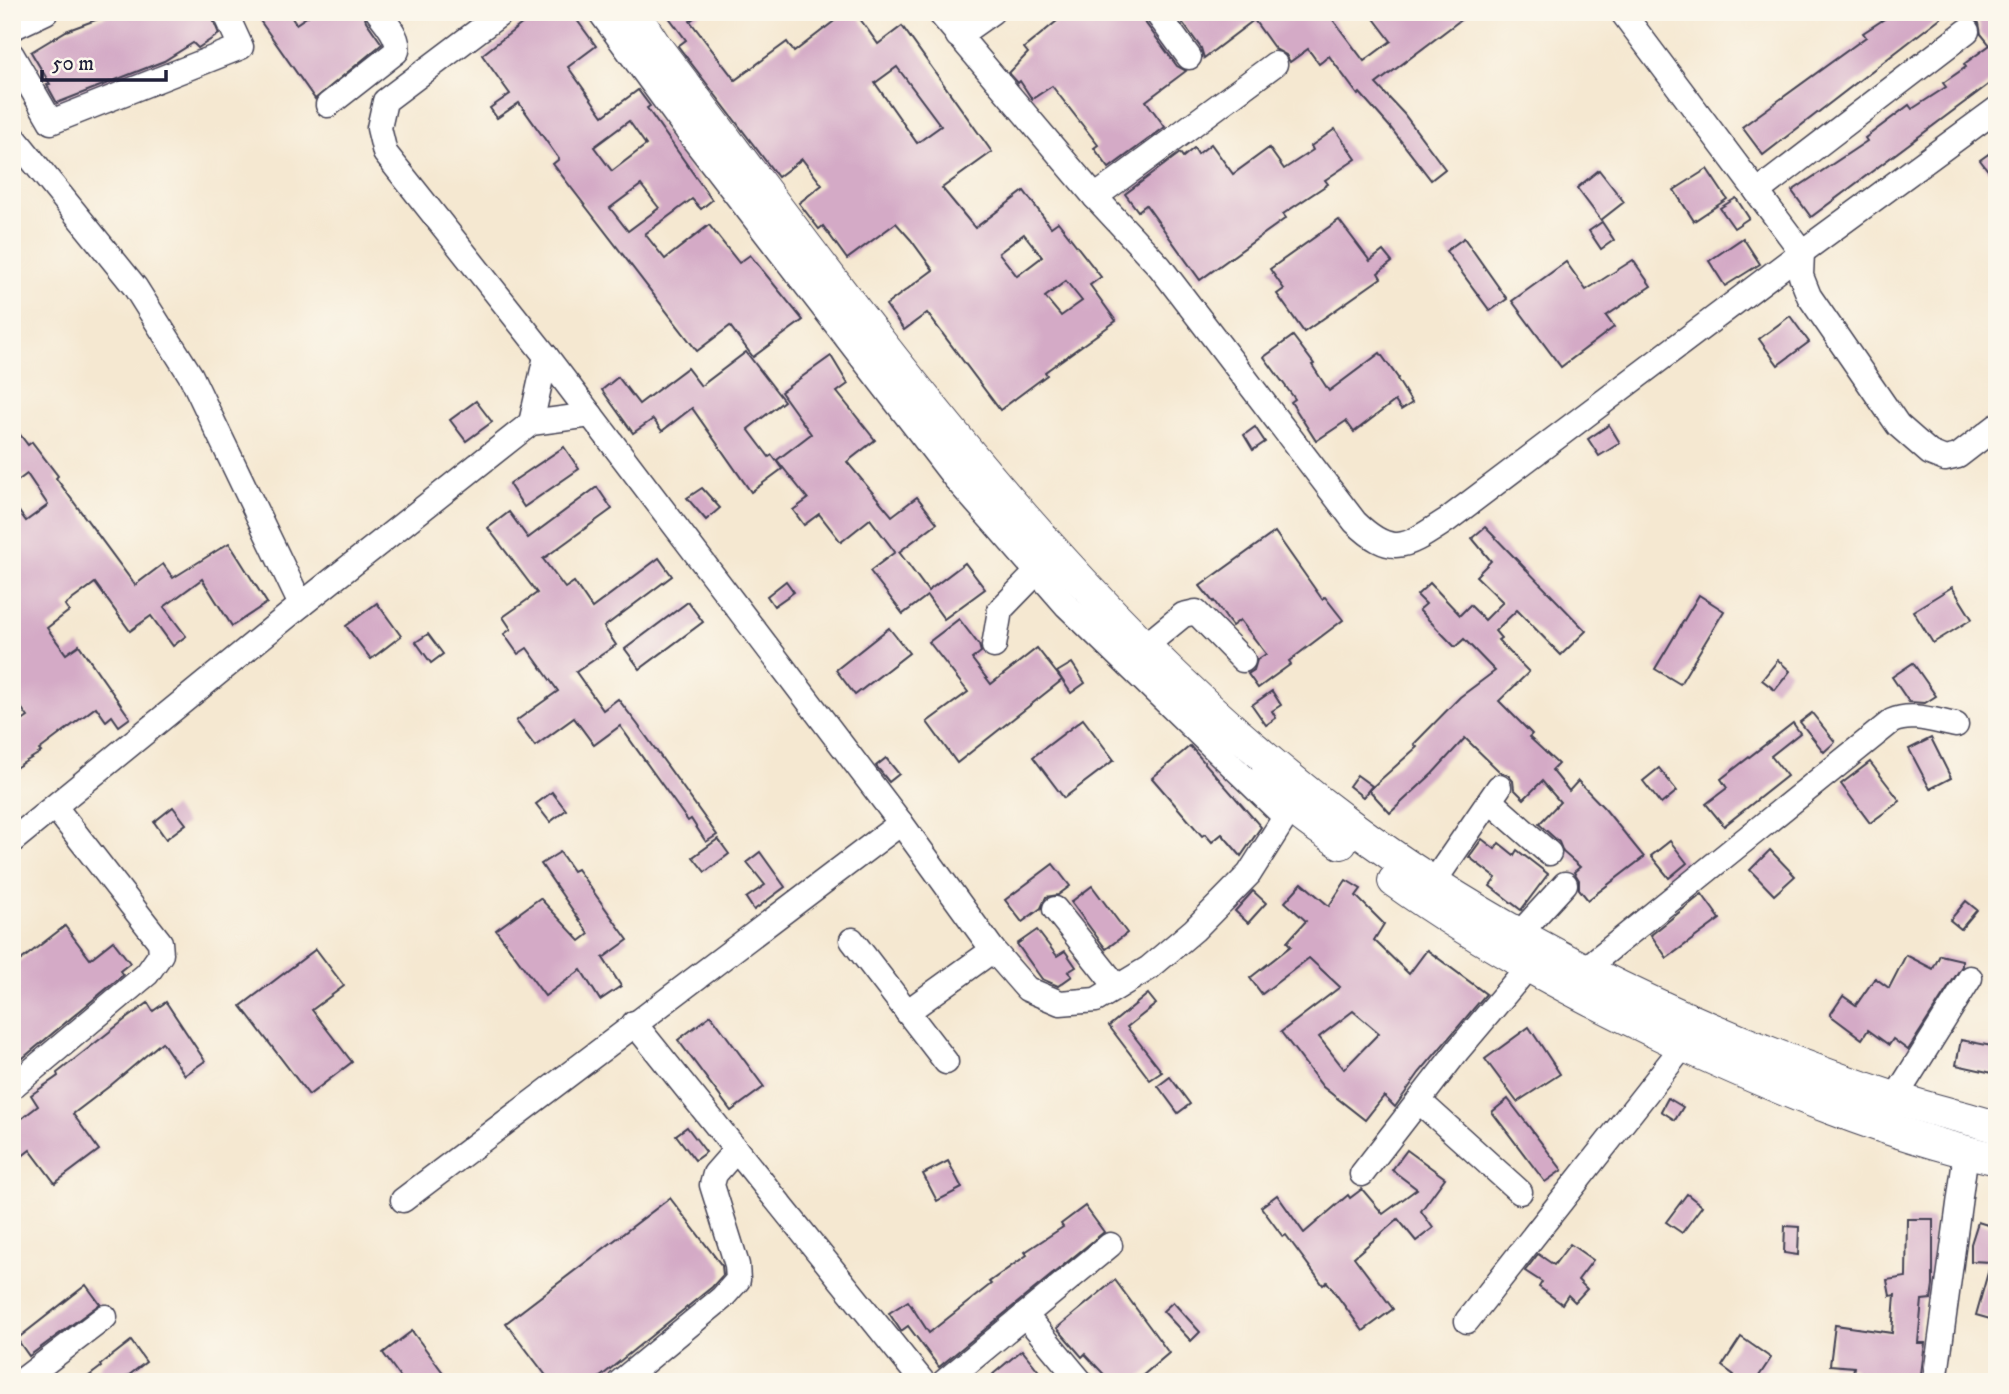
<svg xmlns="http://www.w3.org/2000/svg" width="2009" height="1394" font-family="'IM FELL DW Pica',serif">
	<rect width="100%" height="100%" fill="#fbf7ec"/>
	<filter id="ink" filterUnits="userSpaceOnUse"><feTurbulence type="fractalNoise" baseFrequency=".0143" numOctaves="2"/><feDisplacementMap in="SourceGraphic" scale="14" xChannelSelector="R" yChannelSelector="G"/><feConvolveMatrix kernelMatrix="1 2 1 2 8 2 1 2 1" color-interpolation-filters="sRGB"/></filter>
	<filter id="wash" filterUnits="userSpaceOnUse"><feTurbulence type="fractalNoise" baseFrequency=".00686" numOctaves="4" result="noise"/><feDisplacementMap in="SourceGraphic" scale="28" xChannelSelector="R" yChannelSelector="G"/><feGaussianBlur stdDeviation="1.57" result="paint"/><feColorMatrix in="noise" values="0 0 0 0 0 0 0 0 0 0 0 0 0 0 0 0 0 1.4 0 .05"/><feComposite in="paint" operator="in"/></filter>
	<g filter="url(#wash)">
		<rect width="100%" height="100%" fill="#f5e8d1"/>
		<g id="blocks">
			<!-- building -->
			<g fill="#d4aac6" fill-rule="evenodd">
				<path d="M117 12H210L219 34 198 48 193 43 164 61 57 103 47 85 50 84 31 52 66 31Z"/>
				<path d="M254 12H288L296 24 314 12H363L366 21 382 44 315 99Z"/>
				<path d="M537 12H571L596 46 568 67 603 116 638 90 650 106 647 108 712 200 701 209 692 199 645 234 665 259 709 225 739 263 750 255 803 320 753 357 730 326 697 351 553 164 559 159 519 103 497 118 490 108 510 94 482 55ZM629 121 646 145 612 171 594 147ZM641 185 659 208 628 231 610 208Z"/>
				<path d="M665 12H702L690 21 735 80 787 42 794 52 846 12H855L878 44 902 26 992 152 942 188 975 228 1024 191 1051 227 1058 222 1101 277 1090 285 1116 321 1045 372 1047 375 1000 410 927 313 904 330 886 305 933 270 911 240 896 223 847 259 823 226 819 229 799 203 822 185 802 159 778 177 678 46 686 40ZM897 67 941 126 917 143 875 83ZM1024 234 1042 257 1017 276 999 253ZM1066 281 1082 301 1061 316 1045 297Z"/>
				<path d="M1068 12H1141L1144 21 1177 66 1186 71 1146 101 1165 127 1109 168 1094 148 1098 145 1052 86 1032 99 1020 81 1018 83 1009 73 1028 53 1024 48Z"/>
				<path d="M1175 12H1327L1364 61 1391 41 1369 12H1471L1376 84 1404 114 1445 169 1431 180 1390 127 1360 93 1358 95 1329 56 1319 64 1308 49 1290 62 1286 55 1275 49 1254 20 1204 58 1201 48Z"/>
				<path d="M1895 12H1948L1763 155 1742 127 1866 37 1863 33Z"/>
				<path d="M1965 12H1997V78L1811 217 1792 191 1867 141 1865 138 1909 105 1912 109 1946 87 1943 83 1966 67 1964 64 1990 45 1981 34 1979 23Z"/>
				<path d="M1335 129 1356 159 1325 180 1328 184 1283 214 1286 218 1200 280 1146 205 1138 211 1125 194 1180 153 1183 157 1194 148 1198 154 1211 144 1233 174 1269 148 1284 169 1313 150 1311 146Z"/>
				<path d="M1997 148V182L1980 160Z"/>
				<path d="M1707 169 1727 199 1694 221 1674 190Z"/>
				<path d="M1599 170 1624 202 1601 220 1577 188Z"/>
				<path d="M1736 198 1749 218 1734 228 1720 208Z"/>
				<path d="M1339 220 1370 261 1383 251 1392 262 1378 273 1381 278 1304 332 1277 294 1284 289 1270 269Z"/>
				<path d="M1602 222 1614 240 1601 249 1589 231Z"/>
				<path d="M1464 238 1507 299 1490 311 1446 251Z"/>
				<path d="M1743 238 1760 264 1725 286 1709 261Z"/>
				<path d="M1633 260 1651 286 1606 316 1614 327 1561 367 1512 301 1566 262 1586 290Z"/>
				<path d="M1790 316 1809 342 1778 365 1759 339Z"/>
				<path d="M1293 336 1314 364 1312 365 1329 391 1380 353 1398 378 1397 379 1412 403 1401 410 1395 401 1354 432 1346 421 1316 441 1291 402 1295 399 1264 357Z"/>
				<path d="M746 352 784 401 748 429 769 457 772 455 782 469 751 492 692 408 662 431 653 419 633 433 602 390 618 377 639 404 687 368 701 386Z"/>
				<path d="M831 356 848 384 837 392 875 440 847 462 892 516 917 497 937 523 899 552 928 591 965 563 985 589 944 619 927 596 903 614 870 571 895 552 870 519 841 542 819 514 804 525 793 510 808 499 777 460 811 434 781 392Z"/>
				<path d="M476 401 492 422 466 441 450 420Z"/>
				<path d="M12 424 28 445 32 442 58 476 56 478 135 585 163 564 173 578 229 543 267 603 232 626 202 579 164 607 186 636 173 646 151 616 130 631 95 583 65 605 69 611 47 628 66 654 79 645 130 718 119 726 112 716 106 721 96 707 39 750 41 752 12 770V728L28 717 12 695V502L26 521 48 505 27 474 12 485Z"/>
				<path d="M1609 425 1620 443 1599 456 1588 439Z"/>
				<path d="M1255 427 1265 442 1253 450 1244 435Z"/>
				<path d="M564 447 579 469 524 507 509 484Z"/>
				<path d="M597 487 612 509 543 559 565 588 574 582 592 608 659 558 672 576 604 627 616 645 576 672 603 710 618 699 638 725 717 835 706 842 691 819 688 821 620 726 594 745 574 718 535 746 516 721 558 691 527 648 518 654 504 634 511 629 503 617 537 593 488 528 509 512 528 538Z"/>
				<path d="M702 488 720 508 706 520 687 498Z"/>
				<path d="M1485 527 1586 631 1561 655 1517 610 1495 631 1501 638 1498 640 1529 672 1499 701 1532 734 1529 737 1558 764 1552 770 1569 791 1578 781 1605 809 1644 857 1588 900 1579 889V880L1574 872 1580 867 1563 852 1559 842 1539 824 1560 802 1542 781 1524 799 1514 789 1513 781 1508 775 1500 772 1465 738 1432 774 1390 813 1369 790 1417 747 1414 744 1460 697 1495 671 1464 639 1455 647 1419 610 1426 604 1417 595 1430 583 1460 615 1470 605 1485 620 1503 602 1476 576 1491 561 1472 538Z"/>
				<path d="M1275 532 1322 599 1325 597 1343 620 1289 661 1291 664 1258 688 1248 674 1254 670 1257 660 1266 654 1240 620 1232 626 1214 601 1213 602 1200 586Z"/>
				<path d="M786 581 794 592 774 606 767 596Z"/>
				<path d="M1952 587 1972 619 1933 643 1913 611Z"/>
				<path d="M1699 595 1724 611 1680 684 1655 669Z"/>
				<path d="M688 602 703 622 640 669 625 649Z"/>
				<path d="M377 603 401 636 371 659 346 626Z"/>
				<path d="M959 619 979 645 981 652 972 659 991 684 1037 648 1062 680 957 763 927 722 968 692 929 642Z"/>
				<path d="M889 628 909 653 855 695 836 670Z"/>
				<path d="M428 634 443 654 431 663 416 642Z"/>
				<path d="M1778 660 1790 671 1775 690 1762 680Z"/>
				<path d="M1072 663 1085 683 1071 693 1057 672Z"/>
				<path d="M1913 663 1936 696 1925 703 1909 702 1892 677Z"/>
				<path d="M1272 691 1281 705 1272 711 1276 718 1266 725 1252 705Z"/>
				<path d="M1812 713 1835 742 1824 752 1800 722Z"/>
				<path d="M1083 719 1114 760 1064 798 1033 757Z"/>
				<path d="M1793 723 1800 733 1771 756 1787 776 1724 826 1706 804 1727 788 1721 779Z"/>
				<path d="M1931 738 1951 778 1930 789 1909 749Z"/>
				<path d="M1190 746 1261 827 1241 856 1222 834 1212 842 1205 834 1202 836 1152 778Z"/>
				<path d="M886 758 899 774 889 782 876 766Z"/>
				<path d="M1870 762 1900 801 1870 823 1841 784Z"/>
				<path d="M1659 768 1677 791 1661 804 1643 781Z"/>
				<path d="M1357 775 1372 786 1363 797 1349 786Z"/>
				<path d="M552 792 566 810 550 822 536 804Z"/>
				<path d="M173 807 186 824 166 839 154 822Z"/>
				<path d="M718 839 729 854 705 872 693 857Z"/>
				<path d="M1482 839 1495 849 1499 843 1514 855 1517 850 1548 874 1521 910 1490 886 1496 878 1469 857Z"/>
				<path d="M1670 841 1687 863 1669 878 1651 856Z"/>
				<path d="M1770 850 1795 876 1774 895 1750 870Z"/>
				<path d="M560 852 573 871 577 869 628 940 603 958 621 986 600 1000 581 970 545 996 496 930 540 898 580 941 589 934 541 864Z"/>
				<path d="M760 852 785 887 754 910 746 898 765 885 747 862Z"/>
				<path d="M1053 864 1070 886 1058 895 1046 897 1041 908 1022 922 1005 900Z"/>
				<path d="M1346 880 1361 889 1356 896 1384 924 1374 940 1409 974 1427 950 1486 994 1419 1073 1395 1107 1384 1096 1365 1120 1323 1087 1281 1032 1340 987 1309 958 1262 994 1250 978 1291 946 1287 942 1306 921 1285 902 1302 883 1329 906ZM1353 1011 1379 1033 1344 1069 1319 1037Z"/>
				<path d="M1092 886 1127 933 1106 949 1071 902Z"/>
				<path d="M1253 891 1266 903 1248 923 1235 911Z"/>
				<path d="M1702 894 1720 919 1667 958 1651 935Z"/>
				<path d="M1966 901 1977 910 1961 929 1950 920Z"/>
				<path d="M65 926 90 959 113 941 130 963 120 971 123 975 12 1067V967Z"/>
				<path d="M1037 930 1057 956 1065 951 1076 967 1068 972 1072 976 1058 986 1042 979 1017 944Z"/>
				<path d="M316 949 344 986 312 1010 352 1062 309 1095 241 1006Z"/>
				<path d="M1906 955 1933 969 1940 955 1962 960V966L1908 1050 1893 1039 1889 1045 1868 1030 1862 1039 1830 1015 1843 996 1856 1005 1875 978 1889 988Z"/>
				<path d="M1148 994 1156 1004 1127 1027 1162 1072 1150 1080 1109 1026Z"/>
				<path d="M166 1002 205 1061 185 1075 162 1042 111 1085 73 1114 99 1150 55 1183 30 1150 12 1164V1126L38 1106 31 1095 58 1076 57 1073 127 1018 148 1003 153 1011Z"/>
				<path d="M711 1015 764 1087 731 1111 678 1040Z"/>
				<path d="M1529 1027 1560 1074 1517 1102 1485 1059Z"/>
				<path d="M1961 1040 1997 1047V1074L1956 1065Z"/>
				<path d="M1170 1077 1190 1104 1178 1113 1158 1086Z"/>
				<path d="M1668 1098 1683 1107 1675 1120 1661 1111Z"/>
				<path d="M1508 1099 1562 1170 1545 1182 1492 1112Z"/>
				<path d="M687 1127 706 1152 695 1160 676 1135Z"/>
				<path d="M1407 1150 1445 1178 1421 1211 1433 1228 1416 1241 1398 1219 1354 1257 1393 1309 1363 1331 1327 1282 1323 1285 1286 1235 1283 1237 1261 1207 1277 1195 1304 1233 1348 1195 1350 1198 1362 1189 1383 1214 1417 1189 1392 1170Z"/>
				<path d="M948 1161 962 1188 937 1201 923 1174Z"/>
				<path d="M1687 1194 1702 1206 1682 1233 1666 1222Z"/>
				<path d="M670 1198 722 1266 723 1275 712 1287 594 1382H551L506 1323Z"/>
				<path d="M1085 1206 1104 1232 939 1367 908 1326 901 1331 889 1313 908 1301 929 1333 991 1284 989 1282 1027 1255 1025 1252 1063 1227 1061 1224Z"/>
				<path d="M1907 1219H1933V1285L1931 1299 1922 1300 1918 1343H1925L1920 1382H1852L1854 1367 1830 1365 1835 1325 1892 1333 1895 1295 1890 1296 1887 1280 1906 1277Z"/>
				<path d="M1978 1222 1997 1228V1321L1976 1315 1991 1262 1971 1261V1244Z"/>
				<path d="M1785 1226 1799 1227 1798 1255 1784 1253Z"/>
				<path d="M1570 1244 1593 1260 1578 1280 1587 1289 1575 1302 1568 1295 1562 1304 1539 1287 1542 1282 1525 1271 1538 1254 1554 1265Z"/>
				<path d="M1115 1280 1169 1353 1135 1382H1111L1085 1354 1082 1357 1057 1328Z"/>
				<path d="M86 1285 100 1304 29 1356 17 1339Z"/>
				<path d="M1173 1302 1200 1332 1191 1341 1163 1311Z"/>
				<path d="M412 1331 450 1382H404L383 1353Z"/>
				<path d="M1741 1337 1771 1358 1755 1382H1728L1734 1375 1722 1366Z"/>
				<path d="M131 1341 146 1362 120 1382H81L101 1367 100 1365Z"/>
				<path d="M1022 1350 1041 1374 1031 1382H1000L993 1374Z"/>
			</g>
		</g>
	</g>
	<g filter="url(#ink)">
		<use href="#blocks" fill-opacity="0" stroke="#424052" stroke-width="2"/>
		<g fill="none" stroke-linecap="round" stroke-linejoin="round">
			<defs>
				<g id="minor">
					<path d="M503 12 385 101 379 128 385 153 546 356 901 823 993 950 1027 989 1060 1003 1096 1000 1149 968 1194 930 1249 874 1301 792"/>
					<path d="M600 12 694 140 954 477 1067 606 1284 816"/>
					<path d="M939 12 1095 197 1160 267 1355 522C1393 559 1407 546 1447 520L1802 252 1997 109"/>
					<path d="M1156 12 1189 57"/>
					<path d="M1622 12 1802 252 1801 276 1809 296 1898 425 1930 453 1945 459 1958 456 1997 426"/>
					<path d="M12 28 46 12"/>
					<path d="M958 36 992 12"/>
					<path d="M12 55 51 122 241 47 225 12"/>
					<path d="M328 105 397 51C400 37 386 23 378 12"/>
					<path d="M12 135 135 287 191 376 301 605"/>
					<path d="M1757 192 1967 31"/>
					<path d="M1095 197 1275 64"/>
					<path d="M531 423 546 356"/>
					<path d="M994 646 1000 610 1037 572"/>
					<path d="M1144 647 1183 615 1196 612 1243 660"/>
					<path d="M1490 801 1549 853"/>
					<path d="M12 841 301 605 531 423 591 415"/>
					<path d="M1433 883 1499 787"/>
					<path d="M1055 909 1117 987"/>
					<path d="M1519 934 1565 884"/>
					<path d="M852 940 946 1062"/>
					<path d="M1585 969 1892 721C1912 712 1935 721 1956 725"/>
					<path d="M907 1012 993 950"/>
					<path d="M634 1023 923 1382"/>
					<path d="M12 1087 147 974 161 954 160 942 55 807"/>
					<path d="M1895 1098 1970 978"/>
					<path d="M1419 1101 1520 1192"/>
					<path d="M1362 1174 1458 1050 1528 967"/>
					<path d="M403 1200 901 823"/>
					<path d="M1025 1315 1081 1382"/>
					<path d="M1467 1321 1684 1045"/>
					<path d="M20 1382 105 1317"/>
					<path d="M620 1382 722 1298 738 1280 737 1265 712 1185 715 1174 736 1150"/>
					<path d="M944 1382 1110 1245"/>
					<path d="M1935 1382 1966 1152"/>
				</g>
				<g id="major">
					<path d="M633 12 656 47C866 323 1068 616 1350 825 1513 946 1702 1034 1894 1098 1928 1109 1963 1117 1997 1127"/>
					<path d="M1268 766C1284 810 1304 817 1341 843"/>
					<path d="M1394 881C1482 944 1577 995 1674 1041 1778 1089 1884 1134 1997 1159"/>
				</g>
			</defs>
			<!-- minor casing -->
			<use href="#minor" stroke="#424052" stroke-width="27"/>
			<!-- major casing -->
			<use href="#major" stroke="#424052" stroke-width="34"/>
			<!-- minor -->
			<use href="#minor" stroke="#fff" stroke-width="24"/>
			<!-- major -->
			<use href="#major" stroke="#fff" stroke-width="32"/>
		</g>
	</g>
	<!-- margin -->
	<rect width="2009" height="1394" fill="none" stroke="#fbf7ec" stroke-width="42"/>
	<!-- scale -->
	<path d="M42 70v10h124v-10" fill="none" stroke="#22223b" stroke-width="3.5"/>
	<text x="52" y="70" font-size="21" fill="#22223b" stroke="#fbf7ec" stroke-width="5" paint-order="stroke">50 m</text>
</svg>
